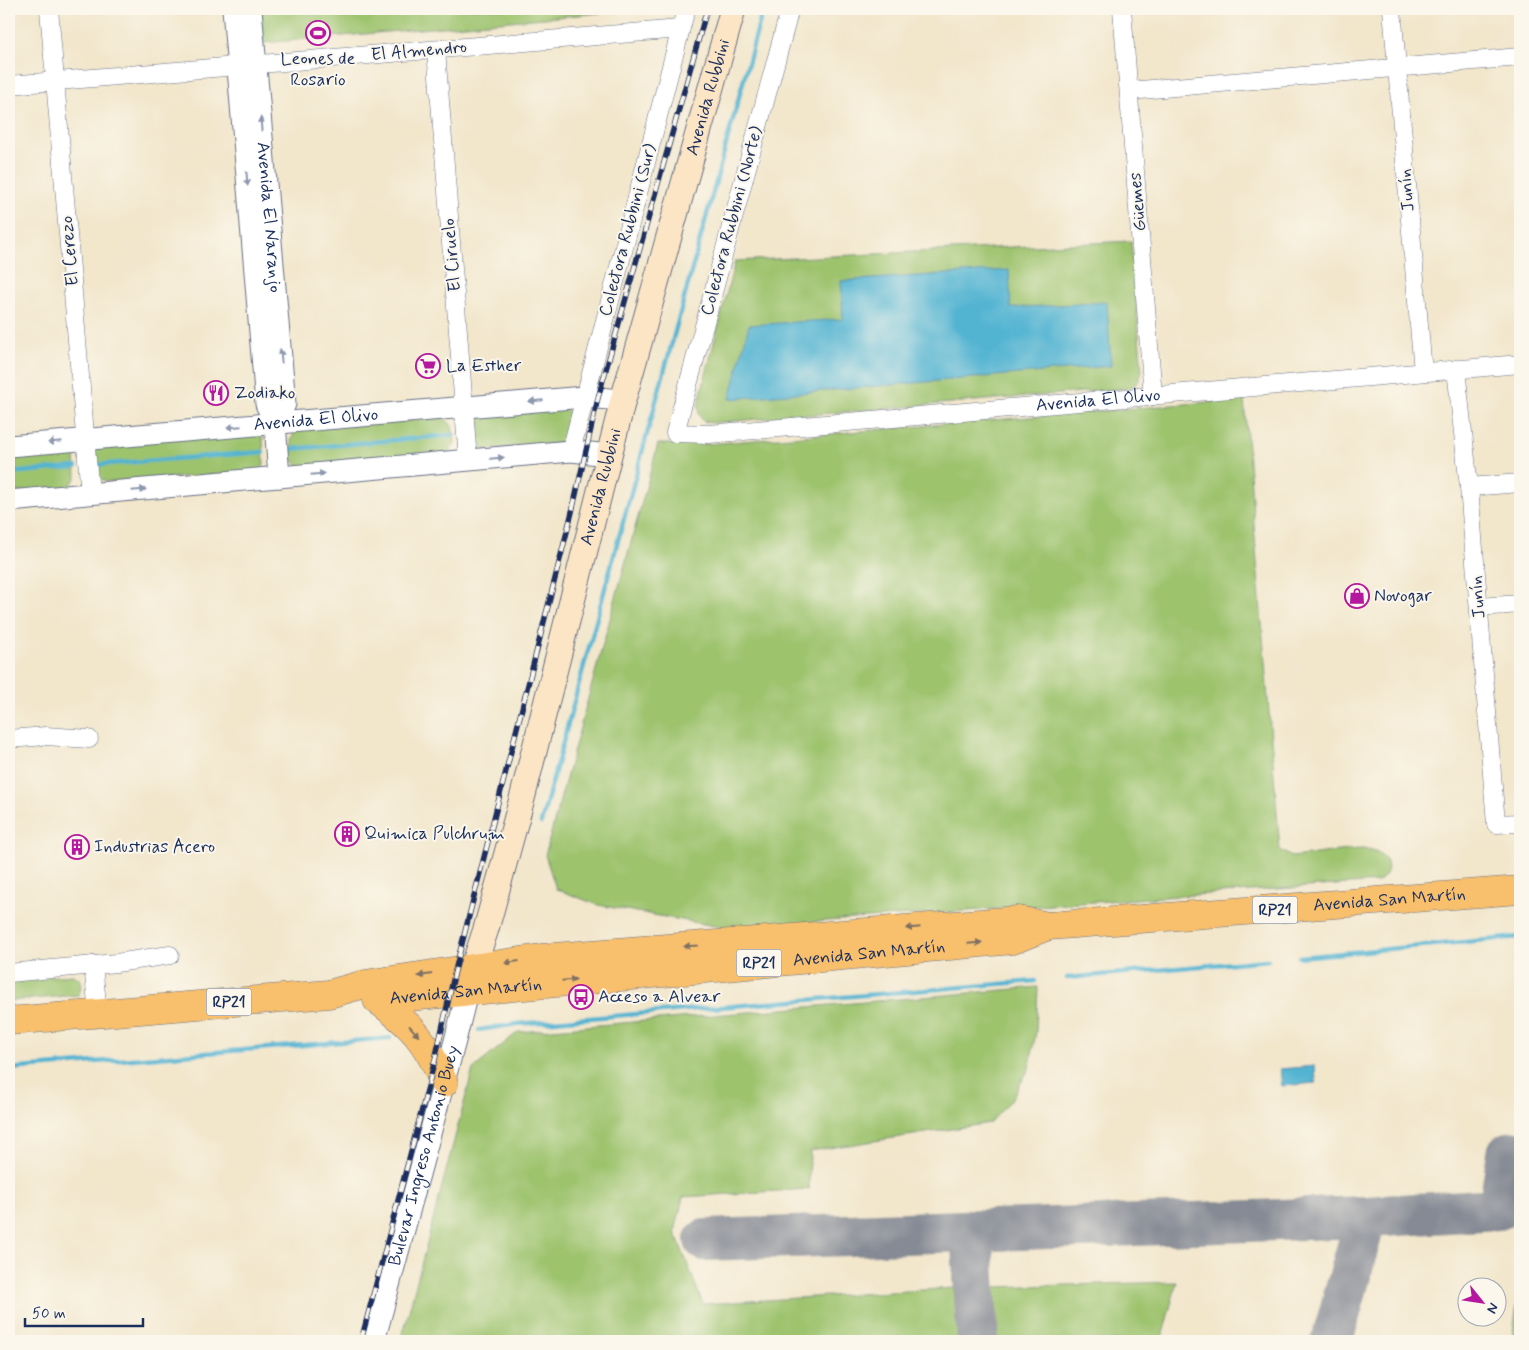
<svg xmlns="http://www.w3.org/2000/svg" width="1529" height="1350" font-family="Mynerve,sans-serif">
	<rect width="100%" height="100%" fill="#fbf7ec"/>
	<filter id="ink" filterUnits="userSpaceOnUse"><feTurbulence type="fractalNoise" baseFrequency=".02" numOctaves="2"/><feDisplacementMap in="SourceGraphic" scale="10" xChannelSelector="R" yChannelSelector="G"/><feConvolveMatrix kernelMatrix="1 2 1 2 8 2 1 2 1" color-interpolation-filters="sRGB"/></filter>
	<filter id="wash" filterUnits="userSpaceOnUse"><feTurbulence type="fractalNoise" baseFrequency=".0096" numOctaves="4" result="noise"/><feDisplacementMap in="SourceGraphic" scale="20" xChannelSelector="R" yChannelSelector="G"/><feGaussianBlur stdDeviation="1.12" result="paint"/><feColorMatrix in="noise" values="0 0 0 0 0 0 0 0 0 0 0 0 0 0 0 0 0 1.4 0 .05"/><feComposite in="paint" operator="in"/></filter>
	<g filter="url(#wash)">
		<rect width="100%" height="100%" fill="#f2e6cb"/>
		<!-- green -->
		<g fill="#9dc36d" stroke="#5c7966">
			<path d="M261 9H645L264 43Z"/>
			<path d="M1131 241 1142 371 1138 382 1131 388 711 423 703 421 699 415 698 405 735 261Z"/>
			<path d="M1244 399 1280 850 1291 857C1314 855 1344 849 1366 849 1386 850 1397 870 1378 882L726 928 598 905 556 889 545 855 658 444H707Z"/>
			<path d="M562 405C576 416 570 430 561 443L484 450C476 440 477 425 482 415Z"/>
			<path d="M445 418 452 426 455 443 448 454 302 468 292 460 291 439 297 429Z"/>
			<path d="M258 432 263 439 264 466 257 472 107 482 97 477 95 450 101 443Z"/>
			<path d="M66 447 75 453 76 478 69 487 9 493V453Z"/>
			<path d="M73 975 80 979 81 987 79 995 9 1001V979Z"/>
			<path d="M1038 987 1036 1032 1029 1069 1011 1100 990 1123 810 1151 809 1189 683 1197 675 1232 703 1304 954 1288 958 1341H401L473 1069 518 1032Z"/>
			<path d="M1177 1282 1161 1341H995L991 1287Z"/>
			<path d="M1520 1284V1341H1502L1512 1339Z"/>
		</g>
		<!-- water -->
		<g fill="#53b4d2" stroke="#377298">
			<path d="M1009 270 1011 308 1107 302 1111 366 730 399 749 325 843 319 841 281Z"/>
			<path d="M1315 1066 1316 1083 1282 1086 1280 1069Z"/>
		</g>
		<g fill="none" stroke-linecap="round" stroke-linejoin="round">
			<!-- stream -->
			<g stroke="#53b4d2" stroke-width="4.5">
				<path d="M291 449 454 435"/>
				<path d="M95 465 263 452"/>
				<path d="M9 473 76 467"/>
				<path d="M541 823 763 9"/>
				<path d="M1299 957 1520 937"/>
				<path d="M1067 978 1268 960"/>
				<path d="M479 1030 517 1024 1035 981"/>
				<path d="M9 1069 390 1038"/>
			</g>
			<!-- taxiway -->
			<g stroke="#868a94" stroke-width="42">
				<path d="M971 1230 978 1341"/>
				<path d="M705 1240 1366 1217 1499 1209 1508 1153 1520 1152"/>
				<path d="M1332 1341 1366 1217"/>
			</g>
		</g>
	</g>
	<g filter="url(#ink)">
		<g fill="none" stroke-linecap="round" stroke-linejoin="round">
			<defs>
				<g id="minor">
					<path d="M49 9 90 494"/>
					<path id="s1" d="M790 9 675 433 709 434 1520 364"/>
					<path d="M1122 9 1153 396"/>
					<path d="M1392 9 1423 372"/>
					<path d="M436 50 468 460"/>
					<path d="M9 85 680 29"/>
					<path d="M1129 91 1520 57"/>
					<path d="M1456 369 1469 487 1496 824 1520 823"/>
					<path d="M571 451 686 9"/>
					<path d="M1469 487 1520 483"/>
					<path d="M1479 607 1520 604"/>
					<path d="M9 739 46 736 89 739"/>
					<path d="M93 965 98 1013"/>
					<path d="M9 973 116 963 170 955"/>
				</g>
				<g id="tertiary">
					<path d="M233 9 266 404 275 423 279 477"/>
					<path id="s2" d="M251 9 285 404 275 423"/>
					<path id="s3" d="M9 446 584 397 623 400"/>
					<path d="M9 501 571 451 609 455"/>
					<path id="s4" d="M374 1341 455 1041 471 977"/>
				</g>
				<g id="secondary">
					<path id="s5" d="M473 968 486 929 523 795 623 400 733 9"/>
				</g>
				<g id="primary">
					<path id="s6" d="M387 999 1013 940 1048 926"/>
					<path d="M377 1000C413 1026 427 1042 444 1083"/>
					<path id="s7" d="M9 1021 329 994 365 984 541 958 1018 920 1048 926 1520 890"/>
				</g>
			</defs>
			<!-- minor casing -->
			<use href="#minor" stroke="#666f84" stroke-width="19"/>
			<!-- tertiary casing -->
			<use href="#tertiary" stroke="#666f84" stroke-width="23"/>
			<!-- secondary casing -->
			<use href="#secondary" stroke="#666f84" stroke-width="27"/>
			<!-- primary casing -->
			<use href="#primary" stroke="#666f84" stroke-width="29"/>
			<!-- minor -->
			<use href="#minor" stroke="#fff" stroke-width="18"/>
			<!-- tertiary -->
			<use href="#tertiary" stroke="#fff" stroke-width="21"/>
			<!-- secondary -->
			<use href="#secondary" stroke="#fce5c4" stroke-width="25"/>
			<!-- primary -->
			<use href="#primary" stroke="#f8bf6c" stroke-width="28"/>
			<defs>
				<path id="rail" d="M361 1341 435 1060 455 971 572 512 598 398 707 9"/>
			</defs>
			<!-- rail casing -->
			<use href="#rail" stroke="#1b2f5e" stroke-width="5.5"/>
			<!-- rail -->
			<use href="#rail" stroke="#fbf7ec" stroke-width="4" stroke-dasharray="11" stroke-linecap="butt"/>
		</g>
		<!-- one-way arrows -->
		<defs><path id="oneway-solid" d="M-6-.8H1V-3.2L6.5 0L1 3.2V.8H-6Z" transform="scale(1.25)"/></defs>
		<g fill="#8d97ae">
			<use href="#oneway-solid" transform="translate(261 124) rotate(-95)"/>
			<use href="#oneway-solid" transform="translate(247 179) rotate(85)"/>
			<use href="#oneway-solid" transform="translate(281 356) rotate(-95)"/>
			<use href="#oneway-solid" transform="translate(536 401) rotate(175)"/>
			<use href="#oneway-solid" transform="translate(234 427) rotate(175)"/>
			<use href="#oneway-solid" transform="translate(55 442) rotate(175)"/>
			<use href="#oneway-solid" transform="translate(497 458) rotate(-5)"/>
			<use href="#oneway-solid" transform="translate(318 474) rotate(-5)"/>
			<use href="#oneway-solid" transform="translate(139 490) rotate(-5)"/>
		</g>
		<g fill="#7e7064">
			<use href="#oneway-solid" transform="translate(913 928) rotate(175)"/>
			<use href="#oneway-solid" transform="translate(975 943) rotate(-5)"/>
			<use href="#oneway-solid" transform="translate(691 946) rotate(176)"/>
			<use href="#oneway-solid" transform="translate(512 962) rotate(172)"/>
			<use href="#oneway-solid" transform="translate(425 975) rotate(172)"/>
			<use href="#oneway-solid" transform="translate(569 980) rotate(-5)"/>
			<use href="#oneway-solid" transform="translate(414 1031) rotate(49)"/>
		</g>
	</g>
	<!-- icons -->
	<defs>
		<symbol id="stadium-ring" viewBox="-11 -11 22 22"><circle r="9.5" fill="#fbf7ec" stroke="#b5179e" stroke-width="1.5"/><path d="M0-5a6.5 5 0 1 0 0 10a6.5 5 0 1 0 0-10ZM-3.5-1.8h7v3.6h-7Z" fill="#b5179e"/></symbol>
		<symbol id="supermarket-ring" viewBox="-11 -11 22 22"><circle r="9.5" fill="#fbf7ec" stroke="#b5179e" stroke-width="1.5"/><path d="M-6-5.5h2.5l.6 2H6L4.5 2H-2.5L-4.4-4H-6ZM-1.5 3.2a1.3 1.3 0 1 0 .1 0ZM3 3.2a1.3 1.3 0 1 0 .1 0Z" fill="#b5179e"/></symbol>
		<symbol id="restaurant-ring" viewBox="-11 -11 22 22"><circle r="9.5" fill="#fbf7ec" stroke="#b5179e" stroke-width="1.5"/><path d="M-5-6h1v4h1v-4h1v4h1v-4h1v5L-1.5 .5V6h-2V.5L-5-1ZM5-6V6H3V1.5H1.5Q1.5-4 5-6Z" fill="#b5179e"/></symbol>
		<symbol id="shop-ring" viewBox="-11 -11 22 22"><circle r="9.5" fill="#fbf7ec" stroke="#b5179e" stroke-width="1.5"/><path d="M-5-2.5h2.3a2.7 3.5 0 0 1 5.4 0H5L5.5 6h-11ZM-1.5-2.5h3a1.5 2.3 0 0 0-3 0Z" fill="#b5179e"/></symbol>
		<symbol id="building-ring" viewBox="-11 -11 22 22"><circle r="9.5" fill="#fbf7ec" stroke="#b5179e" stroke-width="1.5"/><path d="M-4-6H4V6H1V3H-1V6H-4ZM-2.5-4.3h1.7v1.8h-1.7ZM.8-4.3h1.7v1.8H.8ZM-2.5-1h1.7V.8h-1.7ZM.8-1h1.7V.8H.8Z" fill="#b5179e"/></symbol>
		<symbol id="bus-ring" viewBox="-11 -11 22 22"><circle r="9.5" fill="#fbf7ec" stroke="#b5179e" stroke-width="1.5"/><path d="M-5-6H5V4H4V6H2V4H-2V6H-4V4H-5ZM-3.5-4V0h7V-4ZM-3.5 1.2v1.5H-2V1.2ZM2 1.2v1.5H3.5V1.2Z" fill="#b5179e"/></symbol>
	</defs>
	<g fill-rule="evenodd">
		<use href="#stadium-ring" x="304" y="19" width="28" height="28"/>
		<use href="#supermarket-ring" x="414" y="352" width="28" height="28"/>
		<use href="#restaurant-ring" x="202" y="379" width="28" height="28"/>
		<use href="#shop-ring" x="1343" y="582" width="28" height="28"/>
		<use href="#building-ring" x="333" y="820" width="28" height="28"/>
		<use href="#building-ring" x="63" y="833" width="28" height="28"/>
		<use href="#bus-ring" x="567" y="983" width="28" height="28"/>
	</g>
	<g text-anchor="middle" dominant-baseline="central" stroke-width="4" stroke-linejoin="round" paint-order="stroke">
		<!-- shield labels -->
		<g fill="#fbf7ec" stroke="#5e6b89" stroke-width="1">
			<rect x="1252.5" y="896.5" width="45" height="27" rx="4"/>
			<rect x="736.5" y="949.5" width="45" height="27" rx="4"/>
			<rect x="206.5" y="988.5" width="45" height="27" rx="4"/>
		</g>
		<g font-size="16" font-weight="bold" fill="#1b2f5e">
			<text x="1275" y="910">RP21</text>
			<text x="759" y="963">RP21</text>
			<text x="229" y="1002">RP21</text>
		</g>
		<!-- street labels -->
		<g font-size="18" fill="#1b2f5e" stroke="#fbf7ec">
			<text transform="translate(419 51) rotate(-5)">El Almendro</text>
			<text stroke="none"><textPath href="#s5" startOffset="902">Avenida Rubbini</textPath></text>
			<text transform="translate(1407 190) rotate(-95)">Junín</text>
			<text transform="translate(1138 202) rotate(-95)">Güemes</text>
			<text stroke="none"><textPath href="#s2" startOffset="209">Avenida El Naranjo</textPath></text>
			<text transform="translate(732 221) rotate(-75)">Colectora Rubbini (Norte)</text>
			<text transform="translate(628 230) rotate(-75)">Colectora Rubbini (Sur)</text>
			<text transform="translate(70 251) rotate(-95)">El Cerezo</text>
			<text transform="translate(452 255) rotate(-95)">El Ciruelo</text>
			<text stroke="none"><textPath href="#s1" startOffset="864">Avenida El Olivo</textPath></text>
			<text stroke="none"><textPath href="#s3" startOffset="308">Avenida El Olivo</textPath></text>
			<text stroke="none"><textPath href="#s5" startOffset="498">Avenida Rubbini</textPath></text>
			<text transform="translate(1478 597) rotate(-95)">Junín</text>
			<text stroke="none"><textPath href="#s7" startOffset="1388">Avenida San Martín</textPath></text>
			<text stroke="none"><textPath href="#s6" startOffset="484">Avenida San Martín</textPath></text>
			<text stroke="none"><textPath href="#s6" startOffset="79">Avenida San Martín</textPath></text>
			<text stroke="none"><textPath href="#s4" startOffset="192">Bulevar Ingreso Antonio Buey</textPath></text>
		</g>
		<!-- poi labels -->
		<g font-size="18" fill="#1b2f5e" stroke="#fbf7ec" text-anchor="start">
			<text x="318" y="59" text-anchor="middle">Leones de<tspan x="318" dy="21">Rosario</tspan></text>
			<text x="446" y="366">La Esther</text>
			<text x="234" y="393">Zodiako</text>
			<text x="1374" y="596">Novogar</text>
			<text x="364" y="834">Quimica Pulchrum</text>
			<text x="94" y="847">Industrias Acero</text>
			<text x="598" y="997">Acceso a Alvear</text>
		</g>
	</g>
	<!-- margin -->
	<rect width="1529" height="1350" fill="none" stroke="#fbf7ec" stroke-width="30"/>
	<!-- north arrow -->
	<g transform="translate(1482 1302) rotate(120)"><circle r="24" fill="#fbf7ec" stroke="#a1a7b3"/>
	<path d="M0-4L9 19L0 12L-9 19Z" fill="#b5179e"/>
	<text y="-8" font-size="14" font-weight="bold" text-anchor="middle" fill="#1b2f5e">N</text>
	</g>
	<!-- scale -->
	<path d="M25 1318v8h118v-8" fill="none" stroke="#1b2f5e" stroke-width="2.5"/>
	<text x="32" y="1318" font-size="15" fill="#1b2f5e" stroke="#fbf7ec" stroke-width="4" paint-order="stroke">50 m</text>
</svg>
